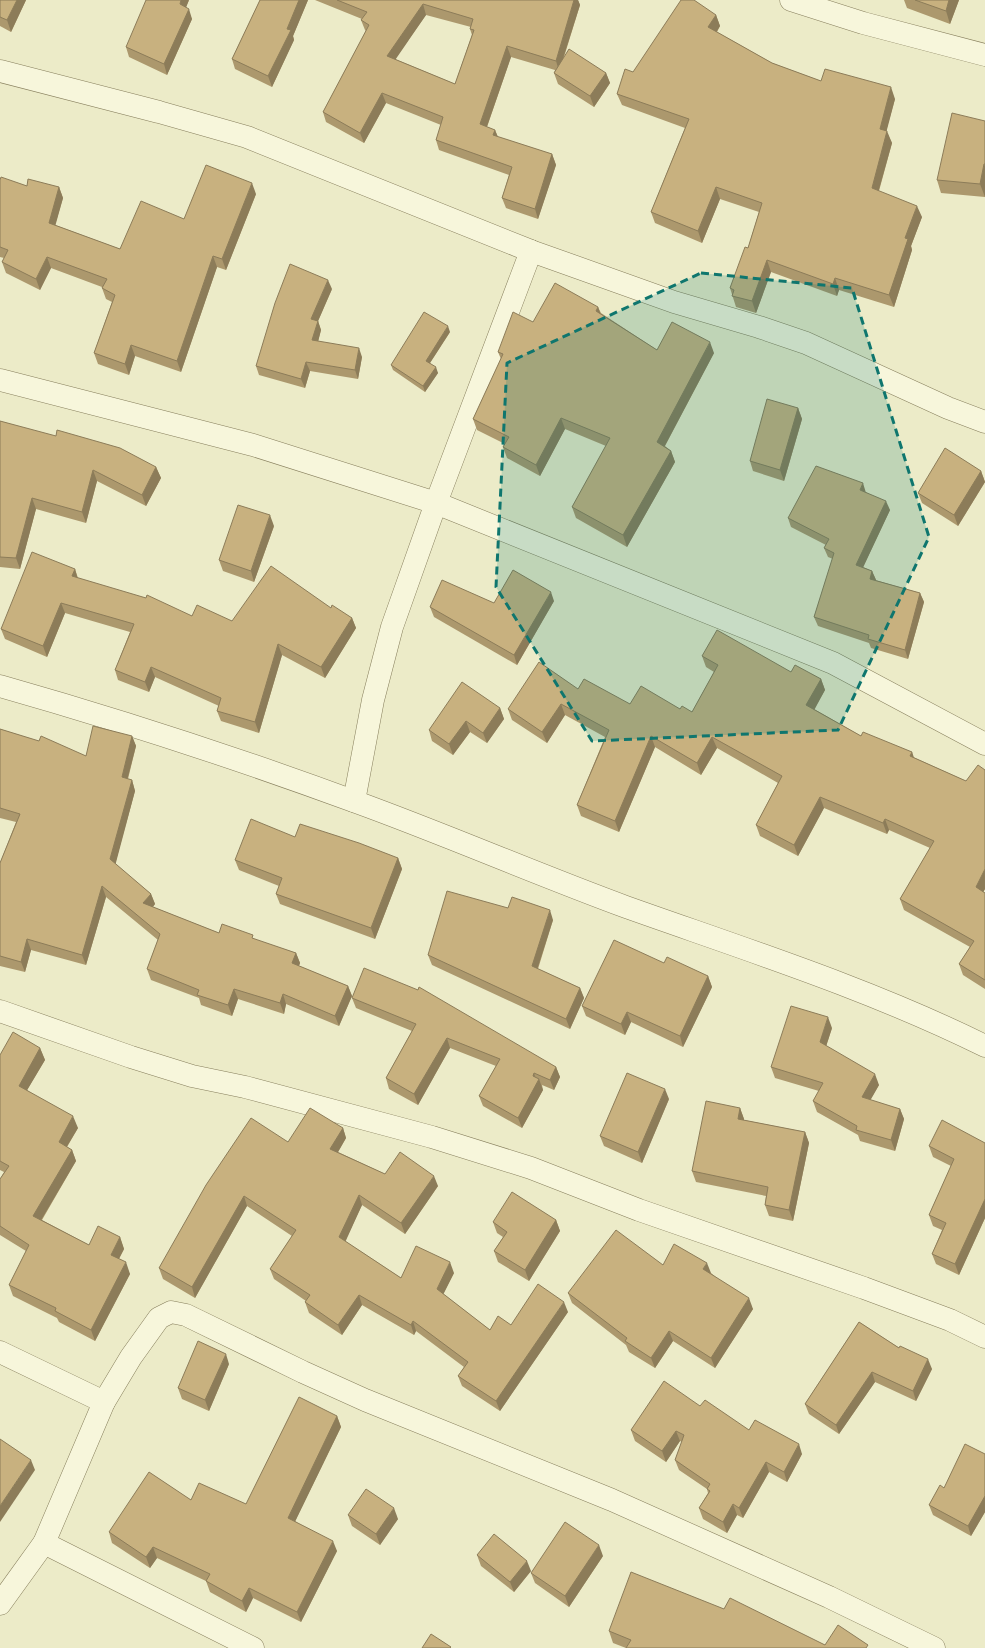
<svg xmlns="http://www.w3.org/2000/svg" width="985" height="1648" font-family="'Noto Serif',serif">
	<rect width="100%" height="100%" fill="#ecebc8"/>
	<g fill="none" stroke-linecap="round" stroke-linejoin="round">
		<defs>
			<g id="street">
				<path d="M791 0 863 23 985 55"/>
				<path d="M0 71 159 112 247 137 531 251 674 302 759 327 806 343 948 408 985 422"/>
				<path d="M0 380 253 445 436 503 833 663 985 744"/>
				<path d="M0 686C120 720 239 759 356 802 447 835 536 874 626 907 747 950 870 989 985 1046"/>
				<path d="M354 801 373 700 392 627 436 503 531 251"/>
				<path d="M0 1011 131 1057 192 1076 245 1087 432 1137 531 1168 639 1210 864 1288 950 1320 985 1337"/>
				<path d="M0 1352 104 1402 131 1357 159 1318 171 1312 186 1315 303 1372 365 1400 612 1500 829 1597 934 1648"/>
				<path d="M104 1402 44 1543 253 1648"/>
				<path d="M0 1604 44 1543"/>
			</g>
		</defs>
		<!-- street casing -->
		<use href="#street" stroke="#877f5d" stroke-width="23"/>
		<!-- street -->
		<use href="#street" stroke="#f7f6db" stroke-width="22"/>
	</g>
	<!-- wall -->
	<g fill="#ac986d" fill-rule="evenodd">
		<path d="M0 0H26L11 32 0 26Z"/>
		<path d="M189 0 186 7 192 19 167 75 129 57 126 47Z"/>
		<path d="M260 0H308L293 36 294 40 272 87 235 69 232 59Z"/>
		<path d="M315 0H578L580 5 564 57 606 73 610 83 594 107 558 84 554 73 555 70 511 57 487 127 495 130 498 137 552 154 556 165 538 219 506 208 502 198 509 175 439 150 436 140 441 125 386 103 364 143 326 122 323 112 366 31 365 30 361 20 362 19ZM426 15 471 27 470 29 472 35 455 84 395 59Z"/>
		<path d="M904 0H959L950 24 907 8Z"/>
		<path d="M716 15 720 26 717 32 772 63 821 81 895 99 886 131 892 143 879 191 922 217 911 246 912 250 894 307 839 290 837 296 771 272 756 313 736 307 730 288 748 248 759 212 720 199 702 243 655 223 651 212 685 128 622 105 617 94 633 72Z"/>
		<path d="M985 121V197L941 193 937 180Z"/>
		<path d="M0 180 27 186 59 187 63 198 55 225 120 249 184 219 256 194 226 270 217 267 181 372 135 356 129 375 98 364 94 353 112 302 106 299 102 288V287L51 268 40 290 6 273 2 262 4 258 0 257Z"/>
		<path d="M332 289 318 321 321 330 318 341 362 357 358 379 310 371 305 388 259 375 256 366Z"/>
		<path d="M598 307 601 313 657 350 714 353 665 446 671 451 675 462 627 547 576 518 572 507 606 446 565 429 540 476 507 458 503 447 505 444 477 430 473 419 501 359 498 352 533 322Z"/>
		<path d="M450 332 430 363 438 373 425 392 393 370 391 365Z"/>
		<path d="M798 408 802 419 784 481 753 471 750 461Z"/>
		<path d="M0 421 156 467 161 478 146 506 97 481 86 523 36 509 20 569 0 567Z"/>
		<path d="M981 471 985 482 958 526 922 503 918 493Z"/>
		<path d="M866 492 890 510 863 567 872 571 876 580H875L920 593 924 602 908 659 871 648 869 643 818 626 814 617 833 559 828 557 824 548 826 545 791 527 788 518Z"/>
		<path d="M274 526 254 582 223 571 219 560Z"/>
		<path d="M75 569 78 578 192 616 232 621 331 608 352 618 356 628 325 678 282 655 259 733 221 721 217 711 219 706 155 677 149 692 118 680 115 670 130 632 65 613 47 657 5 639 1 629Z"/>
		<path d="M554 601 517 665 434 617 430 607 494 603Z"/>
		<path d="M702 656 791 672 821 679 825 690 814 709 861 736 912 752 913 757 966 781 985 770V889L983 892 985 893V989L963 975 959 964 970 947 904 910 900 899 930 848 889 830 887 834 824 808 798 856 760 836 756 825 778 783 717 748 701 775 655 747 619 832 581 816 577 805 605 737 565 715 547 743 512 720 508 709 578 689 630 704 680 709 692 712 714 672 706 667Z"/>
		<path d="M500 708 504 719 487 743 470 732 453 755 432 741 429 730Z"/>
		<path d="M0 729 86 756 132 736 136 746 128 779 132 780 135 791 115 864 151 894 155 904 153 907 219 933 254 939 296 953 300 963 299 966 348 986 352 996 339 1026 286 1004 284 1014 238 999 232 1016 201 1005 199 998 151 980 147 969 158 940 106 897 86 965 31 950 25 972 0 966V863L16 822 0 818Z"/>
		<path d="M398 858 402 869 375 939 280 904 276 894 279 886 239 870 235 860Z"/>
		<path d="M508 908 553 920 538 969 580 988 584 998 570 1029 432 965 428 955Z"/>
		<path d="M664 963 708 976 712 987 683 1047 631 1022 625 1035 586 1016 582 1006Z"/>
		<path d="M352 998 556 1067 560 1077 554 1090 542 1085 543 1090 522 1128 483 1106 479 1096 496 1066 450 1048 418 1105 389 1089 386 1078 412 1031 356 1008Z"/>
		<path d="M832 1028 826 1046 879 1085 870 1100 900 1109 904 1119 895 1151 860 1141 858 1135 817 1112 813 1101 819 1091 775 1078 771 1067Z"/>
		<path d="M40 1048 45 1060 27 1090 78 1128 67 1147 72 1150 76 1161 42 1220 89 1245 120 1237 124 1249 119 1259 130 1274 95 1341 59 1322 57 1318 13 1296 9 1285 26 1251 0 1235V1179L4 1172 0 1170V1055Z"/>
		<path d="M669 1099 642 1163 604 1146 600 1136Z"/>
		<path d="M740 1108 744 1119V1120L805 1132 809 1143 793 1221 769 1216 765 1205 766 1196 696 1182 692 1171Z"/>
		<path d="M343 1128 346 1138 338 1152 385 1174 438 1186 405 1234 362 1205 345 1241 401 1278 454 1273 443 1294 490 1330 568 1312 500 1411 462 1386 458 1376 464 1367 416 1331 414 1335 362 1305 342 1335 309 1313 305 1302 306 1301 274 1279 270 1269 292 1236 247 1206 195 1298 163 1279 159 1268 288 1142Z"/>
		<path d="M985 1143V1218L959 1275 936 1264 932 1254 942 1230 933 1226 929 1215 951 1166 933 1157 929 1146Z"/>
		<path d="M556 1220 560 1231 529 1281 498 1262 494 1251 503 1237 497 1233 493 1222Z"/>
		<path d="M663 1265 711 1273 753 1309 715 1368 673 1341 655 1368 629 1352 626 1345 572 1303 568 1293Z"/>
		<path d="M859 1322 932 1369 916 1401 875 1382 839 1434 809 1414 805 1404Z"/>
		<path d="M229 1364 209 1411 182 1399 178 1388Z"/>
		<path d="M700 1406 749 1430 802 1454 787 1482 769 1472 743 1518 737 1515 727 1533 703 1519 699 1508 708 1493 707 1489 679 1470 675 1460 682 1442 680 1441 666 1462 635 1441 631 1430Z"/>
		<path d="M337 1416 341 1427 295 1521 337 1551 301 1622 253 1598 246 1612 210 1592 206 1581 157 1558 150 1568 112 1543 109 1532 191 1500 246 1504Z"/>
		<path d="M985 1454V1512L971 1536 933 1515 929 1505 944 1488Z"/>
		<path d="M348 1515 398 1519 380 1545 352 1526Z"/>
		<path d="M477 1555 531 1571 514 1592 481 1566Z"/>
		<path d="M603 1556 569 1607 535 1583 531 1573Z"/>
		<path d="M724 1609 825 1645 626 1648 613 1643 609 1631Z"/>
	</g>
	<!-- shaded-wall -->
	<g fill="#8c7c59">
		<path d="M17 0H26L11 32 7 20Z"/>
		<path d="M181 0H189L183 15 180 4Z"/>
		<path d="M299 0H308L293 36 294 40 272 87 268 76Z"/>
		<path d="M574 0H578L580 5 559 71 556 61Z"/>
		<path d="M949 0H959L950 24 946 11Z"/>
		<path d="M423 4 426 15 391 66 387 56Z"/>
		<path d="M189 9 192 19 167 75 164 64Z"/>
		<path d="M716 15 720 26 712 39 708 27Z"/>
		<path d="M507 46 511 57 484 135 480 124Z"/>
		<path d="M606 73 610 83 594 107 590 96Z"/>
		<path d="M891 87 895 99 884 141 880 129Z"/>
		<path d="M382 93 386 103 364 143 360 133Z"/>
		<path d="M495 130 499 140 493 135Z"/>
		<path d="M887 131 892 143 876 200 872 188Z"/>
		<path d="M552 154 556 165 538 219 535 209Z"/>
		<path d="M984 164 985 166V197L980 184Z"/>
		<path d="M252 183 256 194 226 270 222 259Z"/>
		<path d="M59 187 63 198 53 234 49 223Z"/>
		<path d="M716 187 720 199 702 243 698 231Z"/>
		<path d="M917 206 922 217 911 246 912 250 894 307 889 295 905 238Z"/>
		<path d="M213 256 217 267 181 372 177 361Z"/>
		<path d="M47 257 51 268 40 290 36 279Z"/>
		<path d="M767 260 771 272 756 313 752 301Z"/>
		<path d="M835 278 839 290 837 296 833 284Z"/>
		<path d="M328 280 332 289 315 328 311 319Z"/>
		<path d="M598 307 602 318 596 311Z"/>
		<path d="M318 321 321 330 316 350 312 340Z"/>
		<path d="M448 326 450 332 428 366 426 361Z"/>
		<path d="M710 342 714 353 661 453 657 442Z"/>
		<path d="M131 345 135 356 129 375 125 364Z"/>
		<path d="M359 348 362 357 358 379 355 370Z"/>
		<path d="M306 362 310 371 305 388 301 379Z"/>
		<path d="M436 367 438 373 425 392 423 386Z"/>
		<path d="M798 408 802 419 784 481 780 470Z"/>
		<path d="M561 418 565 429 540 476 536 465Z"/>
		<path d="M671 451 675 462 627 547 623 535Z"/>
		<path d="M156 467 161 478 146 506 142 495Z"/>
		<path d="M93 470 97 481 86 523 82 512Z"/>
		<path d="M981 471 985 482 958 526 954 515Z"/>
		<path d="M863 483 866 493 860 490Z"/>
		<path d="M32 498 36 509 20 569 16 558Z"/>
		<path d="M886 501 890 510 860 574 856 565Z"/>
		<path d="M270 515 274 526 254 582 251 571Z"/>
		<path d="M75 569 78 580 72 576Z"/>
		<path d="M872 571 876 580 873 588 870 579Z"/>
		<path d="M551 592 554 601 517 665 514 655Z"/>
		<path d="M920 593 924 602 908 659 905 650Z"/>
		<path d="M61 603 65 613 47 657 43 646Z"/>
		<path d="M352 618 356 628 325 678 321 667Z"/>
		<path d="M278 644 282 655 259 733 255 722Z"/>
		<path d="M151 667 155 677 149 692 145 682Z"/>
		<path d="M821 679 825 690 811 716 806 705Z"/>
		<path d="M561 704 565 715 547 743 542 732Z"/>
		<path d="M500 708 504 719 487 743 483 733Z"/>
		<path d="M466 721 470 732 453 755 449 744Z"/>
		<path d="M132 736 136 746 125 788 122 777Z"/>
		<path d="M651 736 655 747 619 832 615 821Z"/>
		<path d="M712 737 717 748 701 775 697 763Z"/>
		<path d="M912 752 916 763 910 756Z"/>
		<path d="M132 780 135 791 114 870 110 859Z"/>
		<path d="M820 797 824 808 798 856 794 845Z"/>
		<path d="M885 819 889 830 887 834 883 823Z"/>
		<path d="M398 858 402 869 375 939 371 928Z"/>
		<path d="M985 869V889L980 898 976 887Z"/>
		<path d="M102 886 106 897 86 965 82 955Z"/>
		<path d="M151 894 155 904 147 914 143 903Z"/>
		<path d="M550 910 553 920 535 976 532 966Z"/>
		<path d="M27 939 31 950 25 972 21 962Z"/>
		<path d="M296 953 300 963 296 973 292 963Z"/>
		<path d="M708 976 712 987 683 1047 680 1036Z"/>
		<path d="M348 986 352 996 339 1026 335 1016Z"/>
		<path d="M580 988 584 998 570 1029 566 1019Z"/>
		<path d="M234 989 238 999 232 1016 228 1005Z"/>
		<path d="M283 994 286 1004 284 1014 280 1003Z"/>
		<path d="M627 1012 631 1022 625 1035 621 1024Z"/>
		<path d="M828 1017 832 1028 824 1053 820 1042Z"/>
		<path d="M447 1038 450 1048 418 1105 414 1094Z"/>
		<path d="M40 1048 45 1060 23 1097 19 1086Z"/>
		<path d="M556 1067 560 1077 554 1090 550 1080Z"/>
		<path d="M534 1073 537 1083 539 1079 543 1090 522 1128 518 1118Z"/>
		<path d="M875 1074 879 1085 866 1108 862 1097Z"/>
		<path d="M665 1089 669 1099 642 1163 638 1152Z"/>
		<path d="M740 1108 744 1119 742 1130 738 1119Z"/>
		<path d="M900 1109 904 1119 895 1151 891 1140Z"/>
		<path d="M73 1116 78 1128 63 1153 59 1142Z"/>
		<path d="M343 1128 346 1138 334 1159 330 1149Z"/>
		<path d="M805 1132 809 1143 793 1221 789 1210Z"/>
		<path d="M72 1150 76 1161 37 1227 33 1216Z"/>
		<path d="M434 1176 438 1186 405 1234 401 1223Z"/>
		<path d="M359 1195 362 1205 343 1247 339 1237Z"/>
		<path d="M244 1196 247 1206 195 1298 192 1287Z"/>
		<path d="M985 1199V1218L959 1275 955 1264Z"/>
		<path d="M556 1220 560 1231 529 1281 525 1270Z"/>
		<path d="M120 1237 124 1249 115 1266 111 1255Z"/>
		<path d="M126 1262 130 1274 95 1341 91 1330Z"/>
		<path d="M450 1262 454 1273 441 1299 437 1289Z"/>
		<path d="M707 1263 711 1273 707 1280 703 1269Z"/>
		<path d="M359 1295 362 1305 342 1335 338 1325Z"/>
		<path d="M749 1298 753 1309 715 1368 711 1358Z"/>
		<path d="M564 1302 568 1312 500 1411 496 1401Z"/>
		<path d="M413 1321 416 1331 414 1335 411 1325Z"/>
		<path d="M669 1331 673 1341 655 1368 651 1358Z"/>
		<path d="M226 1354 229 1364 209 1411 205 1400Z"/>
		<path d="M928 1359 932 1369 916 1401 913 1391Z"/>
		<path d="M872 1372 875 1382 839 1434 836 1425Z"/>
		<path d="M337 1416 341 1427 292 1528 288 1518Z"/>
		<path d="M676 1431 680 1441 666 1462 662 1451Z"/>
		<path d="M799 1444 802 1454 787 1482 784 1472Z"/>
		<path d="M31 1460 35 1470 0 1522V1506Z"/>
		<path d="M766 1462 769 1472 743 1518 739 1508Z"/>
		<path d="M985 1496V1512L971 1536 968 1526Z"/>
		<path d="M733 1504 737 1515 727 1533 723 1522Z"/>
		<path d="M394 1508 398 1519 380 1545 376 1534Z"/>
		<path d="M333 1541 337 1551 301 1622 297 1612Z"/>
		<path d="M599 1545 603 1556 569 1607 565 1596Z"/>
		<path d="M153 1547 157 1558 150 1568 146 1557Z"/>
		<path d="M527 1561 531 1571 514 1592 510 1582Z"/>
		<path d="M249 1588 253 1598 246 1612 242 1601Z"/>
	</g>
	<!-- building -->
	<g fill="#c8b17f" stroke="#8c7c59" fill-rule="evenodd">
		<path d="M0 0H17L7 20 0 17Z"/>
		<path d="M146 0H181L180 4 189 9 164 64 126 47Z"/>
		<path d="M260 0H299L287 29 291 30 268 76 232 59Z"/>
		<path d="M337 0H574L556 61 507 46 480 124 495 130 493 135 552 154 535 209 502 198 512 167 436 140 443 117 382 93 360 133 323 112 369 25 361 20 367 12ZM423 4 473 19 470 29 474 30 455 84 387 56Z"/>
		<path d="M681 0H694L716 15 708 27 772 63 821 81 825 69 891 87 880 129 887 131 872 188 917 206 905 238 908 239 889 295 835 278 833 284 767 260 752 301 732 296 734 290 730 288 745 247 748 248 762 203 716 187 698 231 651 212 689 119 617 94 625 69 633 72Z"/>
		<path d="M915 0H949L946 11Z"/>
		<path d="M569 49 606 73 590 96 554 73Z"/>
		<path d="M952 113 985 121V164H984L980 184 937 180Z"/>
		<path d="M206 165 252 183 222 259 213 256 177 361 131 345 125 364 94 353 115 295 102 288 107 279 47 257 36 279 2 262 8 250 0 247V180L1 177 27 186 28 179 59 187 49 223 120 249 141 201 184 219Z"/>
		<path d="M290 264 328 280 311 319 318 321 312 340 359 348 355 370 306 362 301 379 256 366 275 303Z"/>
		<path d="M555 283 598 307 596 311 657 350 672 322 710 342 657 442 671 451 623 535 572 507 610 438 561 418 536 465 503 447 509 437 473 419 503 354 498 352 513 312 533 322Z"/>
		<path d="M424 312 448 326 426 361 436 367 423 386 391 365Z"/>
		<path d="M767 399 798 408 780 470 750 461Z"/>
		<path d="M0 421 56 436 57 430 120 448 156 467 142 495 93 470 82 512 32 498 16 558 0 557Z"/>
		<path d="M945 448 981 471 954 515 918 493Z"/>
		<path d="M816 466 863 483 860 490 886 501 856 565 872 571 870 579 920 593 905 650 868 639 869 635 814 617 834 553 824 548 829 539 788 518Z"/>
		<path d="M238 505 270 515 251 571 219 560Z"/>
		<path d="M32 552 75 569 72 576 146 598 147 595 192 616 197 605 232 621 271 566 331 608 332 605 352 618 321 667 278 644 255 722 217 711 221 698 151 667 145 682 115 670 134 624 61 603 43 646 1 629Z"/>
		<path d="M513 570 551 592 514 655 430 607 442 580 494 603Z"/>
		<path d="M717 630 791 672 795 665 821 679 806 705 861 736 863 732 912 752 910 756 966 781 978 765 985 770V869L976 887 985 893V980L959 964 974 941 900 899 934 841 885 819 883 823 820 797 794 845 756 825 782 776 712 737 697 763 651 736 615 821 577 805 609 730 561 704 542 732 508 709 539 662 578 689 584 679 630 704 641 686 680 709 682 706 692 712 718 665 702 656Z"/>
		<path d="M462 682 500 708 483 733 466 721 449 744 429 730Z"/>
		<path d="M93 726 132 736 122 777 132 780 110 859 151 894 143 903 219 933 222 924 253 935 252 938 296 953 292 963 348 986 335 1016 283 994 280 1003 234 989 228 1005 197 995 199 990 147 969 160 934 102 886 82 955 27 939 21 962 0 956V863L20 814 0 808V729L39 741 41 736 86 756Z"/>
		<path d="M251 819 295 837 300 824 359 843 398 858 371 928 276 894 282 878 235 860Z"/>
		<path d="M447 891 508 908 512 897 550 910 532 966 580 988 566 1019 428 955Z"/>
		<path d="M614 940 664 963 667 957 708 976 680 1036 627 1012 621 1024 582 1006Z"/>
		<path d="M364 968 418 990 419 987 556 1067 550 1080 534 1073 533 1076 539 1079 518 1118 479 1096 500 1059 447 1038 414 1094 386 1078 416 1024 352 998Z"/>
		<path d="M791 1006 828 1017 820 1042 875 1074 862 1097 900 1109 891 1140 856 1130 857 1126 813 1101 823 1083 771 1067Z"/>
		<path d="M13 1032 40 1048 19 1086 73 1116 59 1142 72 1150 33 1216 89 1245 98 1226 120 1237 111 1255 126 1262 91 1330 55 1311 56 1308 9 1285 29 1245 0 1226V1179L9 1166 0 1161V1055Z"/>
		<path d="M627 1073 665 1089 638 1152 600 1136Z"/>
		<path d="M706 1101 740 1108 738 1119 805 1132 789 1210 765 1205 768 1187 692 1171Z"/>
		<path d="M310 1108 343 1128 330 1149 385 1174 400 1152 434 1176 401 1223 359 1195 339 1237 401 1278 416 1246 450 1262 437 1289 490 1330 498 1316 511 1325 538 1284 564 1302 496 1401 458 1376 468 1362 413 1321 411 1325 359 1295 338 1325 305 1302 310 1295 270 1269 296 1230 244 1196 192 1287 159 1268 206 1185 251 1118 288 1142Z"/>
		<path d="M942 1120 985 1143V1199L955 1264 932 1254 946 1223 929 1215 954 1159 929 1146Z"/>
		<path d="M512 1192 556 1220 525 1270 494 1251 507 1232 493 1222Z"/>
		<path d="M616 1230 663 1265 674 1244 707 1263 703 1269 749 1298 711 1358 669 1331 651 1358 625 1341 627 1338 568 1293Z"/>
		<path d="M859 1322 899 1348 900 1346 928 1359 913 1391 872 1372 836 1425 805 1404Z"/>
		<path d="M198 1341 226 1354 205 1400 178 1388Z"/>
		<path d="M664 1381 700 1406 705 1400 749 1430 755 1420 799 1444 784 1472 766 1462 739 1508 733 1504 723 1522 699 1508 710 1491 707 1489 710 1484 675 1460 684 1435 676 1431 662 1451 631 1430Z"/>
		<path d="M299 1397 337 1416 288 1518 333 1541 297 1612 249 1588 242 1601 206 1581 210 1574 153 1547 146 1557 109 1532 149 1472 191 1500 199 1483 246 1504Z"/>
		<path d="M0 1439 31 1460 0 1506Z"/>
		<path d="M965 1444 985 1454V1496L968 1526 929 1505 940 1485 944 1488Z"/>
		<path d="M366 1489 394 1508 376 1534 348 1515Z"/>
		<path d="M565 1522 599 1545 565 1596 531 1573Z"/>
		<path d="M494 1534 527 1561 510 1582 477 1555Z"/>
		<path d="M631 1572 724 1609 730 1598 825 1645 838 1625 868 1645 866 1648H626L631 1640 609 1631Z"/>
		<path d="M431 1634 451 1647 450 1648H422Z"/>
	</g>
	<!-- marked area -->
	<path fill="#0f766e" fill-opacity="0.2" stroke="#0f766e" stroke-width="3" stroke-dasharray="8 5" stroke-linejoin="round" d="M701 273 852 288 929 537 838 730 592 741 496 587 507 363Z"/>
</svg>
